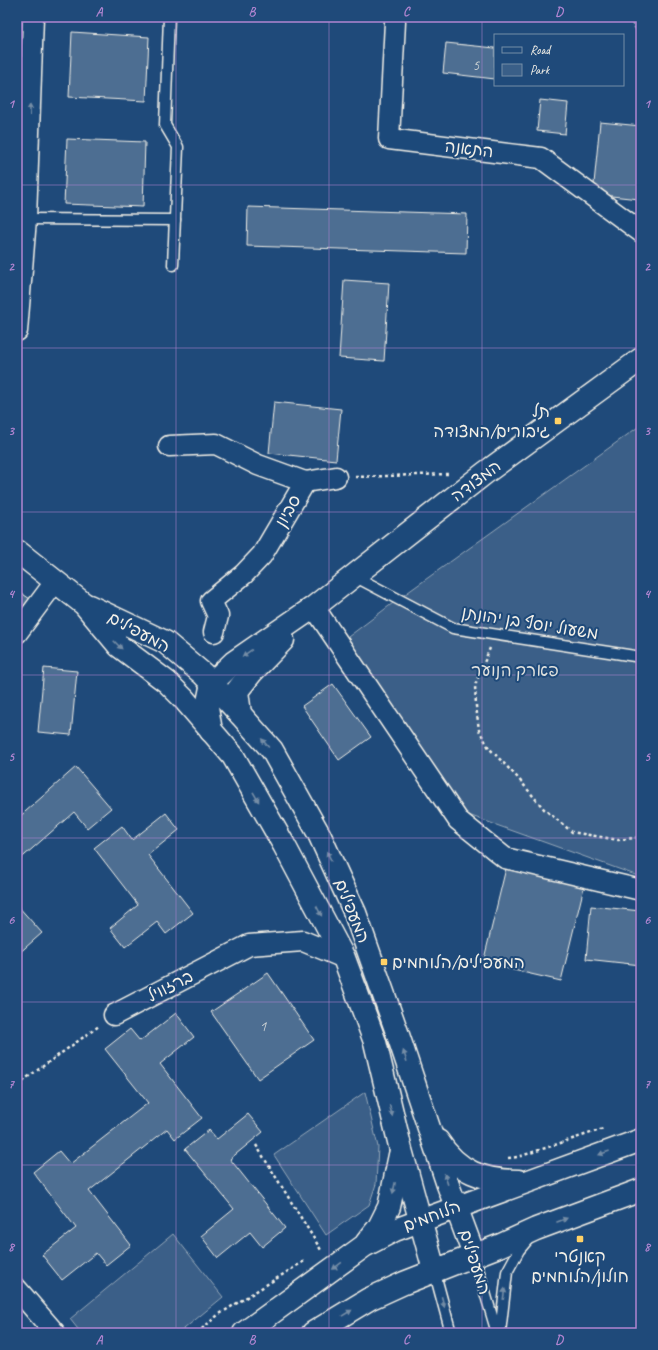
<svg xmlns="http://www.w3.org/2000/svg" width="658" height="1350" font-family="Caveat,'Playpen Sans Hebrew',sans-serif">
	<rect width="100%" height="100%" fill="#1f4a7a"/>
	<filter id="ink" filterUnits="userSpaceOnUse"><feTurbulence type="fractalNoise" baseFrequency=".025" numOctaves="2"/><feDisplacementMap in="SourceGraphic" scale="8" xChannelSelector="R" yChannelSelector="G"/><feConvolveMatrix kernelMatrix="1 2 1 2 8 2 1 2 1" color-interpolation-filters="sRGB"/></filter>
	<g filter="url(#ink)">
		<!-- green -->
		<g fill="#3a5f88" stroke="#97a8b8">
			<path d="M641 425V877L463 813 340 643 397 600Z"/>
			<path d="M365 1092 378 1147 376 1184 369 1205 326 1235 274 1155Z"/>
			<path d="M173 1234 223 1297 179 1333H81L70 1319Z"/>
		</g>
		<!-- building -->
		<g fill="#4d6e92" stroke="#f4f1e8">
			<path d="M627 17H641V37Z"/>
			<path d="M72 32 149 37 146 101 69 97Z"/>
			<path d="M446 43 495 48V79L443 73Z"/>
			<path d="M540 100 568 103 565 134 537 131Z"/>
			<path d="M600 122 641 126V180L639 199 593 194Z"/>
			<path d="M67 139 145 142 143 207 64 204Z"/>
			<path d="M248 207 467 214 466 253 247 246Z"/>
			<path d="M344 280 389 283 384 361 339 358Z"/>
			<path d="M274 402 341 409 336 460 269 453Z"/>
			<path d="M17 590 30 599 17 619Z"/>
			<path d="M44 668 77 671 71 735 38 732Z"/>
			<path d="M333 684 371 737 339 760 302 706Z"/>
			<path d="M76 767 111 808 87 828 74 812 17 862V819Z"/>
			<path d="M166 813 179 830 148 855 193 913 166 934 157 922 125 947 110 928 138 905 94 848 122 826 132 840Z"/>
			<path d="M506 868 584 887 561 981 483 963Z"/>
			<path d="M17 905 42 933 17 955Z"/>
			<path d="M591 906 641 911V965L586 959Z"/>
			<path d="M268 973 314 1040 258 1079 211 1012Z"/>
			<path d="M176 1013 194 1037 160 1064 202 1118 175 1139 167 1129 89 1191 131 1245 106 1265 96 1253 62 1280 42 1255 76 1228 33 1172 59 1151 70 1164 148 1103 105 1049 130 1029 140 1041Z"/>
			<path d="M248 1114 263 1132 230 1159 285 1228 262 1247 250 1232 218 1258 201 1236 234 1209 185 1149 209 1130 217 1139Z"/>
		</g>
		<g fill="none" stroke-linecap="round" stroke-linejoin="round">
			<defs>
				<g id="lane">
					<path d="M169 17 165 125 178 147 173 265"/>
					<path d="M26 219 175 220"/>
					<path d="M354 576 453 628 641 657"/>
					<path d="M474 1255 497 1333"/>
					<path d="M434 1270 451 1333"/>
					<path d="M500 1333 507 1272 519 1250 529 1238"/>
				</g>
				<g id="street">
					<path d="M395 22 389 139 541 158 641 232"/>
					<path d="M17 331 26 219 33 17"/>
					<path d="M169 446 216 444 258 465 305 482 336 477"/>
					<path d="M314 607 458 820 505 858 641 890"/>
					<path d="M214 632 218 616 211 601 244 574 262 555 305 482"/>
					<path d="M17 633 55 582"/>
					<path d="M114 1015 249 945 303 941 344 958"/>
					<path d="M17 1289 55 1333"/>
				</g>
				<g id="secondary">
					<path d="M17 551 84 604 119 646 167 682 183 698 233 756 284 845 344 958 375 1042 401 1150 434 1270"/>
					<path d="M89 606 165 642 203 674 240 714 272 750 319 834 355 913 398 1035 448 1185 474 1255"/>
					<path d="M240 714 237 691 252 672 283 640"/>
					<path d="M211 731 207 707 212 683 234 662 314 607 485 473 641 359"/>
					<path d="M438 1141C458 1172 483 1181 519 1181"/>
					<path d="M367 1242 379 1227 389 1207 400 1155"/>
					<path d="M244 1333 364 1246 395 1230 641 1140"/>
					<path d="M313 1333 369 1299 404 1283 501 1245 536 1229 641 1190"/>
				</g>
			</defs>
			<!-- lane casing -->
			<use href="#lane" stroke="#f4f1e8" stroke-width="13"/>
			<!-- street casing -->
			<use href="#street" stroke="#f4f1e8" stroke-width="23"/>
			<!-- secondary casing -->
			<use href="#secondary" stroke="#f4f1e8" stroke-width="25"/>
			<!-- path -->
			<g stroke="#f4f1e8" stroke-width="2.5" stroke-dasharray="3 3" stroke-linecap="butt">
				<path d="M355 477 448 474"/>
				<path d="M490 648 475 685 476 706 479 730 489 748 517 777 544 809 572 832 618 840 641 837"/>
				<path d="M17 1092 25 1079 99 1026"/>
				<path d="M256 1145 321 1250"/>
				<path d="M508 1158 518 1157 603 1129"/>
				<path d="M197 1333 218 1315 306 1260"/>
			</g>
			<!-- lane -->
			<use href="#lane" stroke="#1f4a7a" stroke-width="10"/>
			<!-- street -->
			<use href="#street" stroke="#1f4a7a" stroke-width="20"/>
			<!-- secondary -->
			<use href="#secondary" stroke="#1f4a7a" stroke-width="22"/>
		</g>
		<!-- one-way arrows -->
		<defs><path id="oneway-solid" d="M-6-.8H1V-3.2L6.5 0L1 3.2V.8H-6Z"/></defs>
		<g fill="#748da6">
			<use href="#oneway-solid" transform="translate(30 110) rotate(-88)"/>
			<use href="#oneway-solid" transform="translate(118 645) rotate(45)"/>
			<use href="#oneway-solid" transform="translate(247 653) rotate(146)"/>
			<use href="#oneway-solid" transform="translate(265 743) rotate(-130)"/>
			<use href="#oneway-solid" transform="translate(256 797) rotate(60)"/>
			<use href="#oneway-solid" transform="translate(329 856) rotate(-115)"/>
			<use href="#oneway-solid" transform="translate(319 911) rotate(62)"/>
			<use href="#oneway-solid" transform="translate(405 1056) rotate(-109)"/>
			<use href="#oneway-solid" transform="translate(391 1111) rotate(76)"/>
			<use href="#oneway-solid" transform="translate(604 1153) rotate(160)"/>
			<use href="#oneway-solid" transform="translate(446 1179) rotate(-108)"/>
			<use href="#oneway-solid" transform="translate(394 1188) rotate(102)"/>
			<use href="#oneway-solid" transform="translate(562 1220) rotate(-21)"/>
			<use href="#oneway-solid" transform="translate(337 1266) rotate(144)"/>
			<use href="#oneway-solid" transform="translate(504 1294) rotate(-82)"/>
			<use href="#oneway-solid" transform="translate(443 1302) rotate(75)"/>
			<use href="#oneway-solid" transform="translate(347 1313) rotate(-31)"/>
		</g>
	</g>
	<!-- grid -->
	<path fill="none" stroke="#b185d1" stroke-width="1" stroke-opacity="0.55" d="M176 17V1333M329 17V1333M482 17V1333M17 185H641M17 348H641M17 512H641M17 675H641M17 838H641M17 1002H641M17 1165H641"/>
	<!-- markers -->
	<g fill="#ffd166" stroke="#1f4a7a" stroke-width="1.5">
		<rect x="554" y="417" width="8" height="8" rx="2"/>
		<rect x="380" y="958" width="8" height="8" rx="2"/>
		<rect x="576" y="1235" width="8" height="8" rx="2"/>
	</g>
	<g text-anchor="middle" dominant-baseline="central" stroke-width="4" stroke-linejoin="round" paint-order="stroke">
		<!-- number labels -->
		<g font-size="15" fill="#cad0d2">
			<text x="476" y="65">5</text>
			<text x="263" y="1026">1</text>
		</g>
		<!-- street labels -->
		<g font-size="17" fill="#f4f1e8" stroke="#1f4a7a">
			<text transform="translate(469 149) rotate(7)">התאנה</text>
			<text transform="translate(476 481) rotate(-37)">המצודה</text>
			<text transform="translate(288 511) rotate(-60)">סביון</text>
			<text transform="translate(530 623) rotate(9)">משעול יוסף בן יהונתן</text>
			<text transform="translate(139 632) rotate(28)">המעפילים</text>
			<text transform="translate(352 911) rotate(68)">המעפילים</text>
			<text transform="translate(170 986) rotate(-27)">ברזוויל</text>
			<text transform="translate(432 1216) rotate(-21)">הלוחמים</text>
			<text transform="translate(475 1262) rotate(72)">המעפילים</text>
		</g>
		<!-- poi labels -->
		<g font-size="17" fill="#f4f1e8" stroke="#1f4a7a" text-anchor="end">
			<text x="550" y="411">תל<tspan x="550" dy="20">גיבורים/המצודה</tspan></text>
			<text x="392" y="962" text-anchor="start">המעפילים/הלוחמים</text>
			<text x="580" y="1256" text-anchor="middle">קאנטרי<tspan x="580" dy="20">חולון/הלוחמים</tspan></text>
		</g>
		<!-- park labels -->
		<g font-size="17" fill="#e1e2de" stroke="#1f4a7a">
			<text x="515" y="670">פארק הנוער</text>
		</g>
	</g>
	<!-- margin -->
	<rect width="658" height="1350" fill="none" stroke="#1f4a7a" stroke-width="44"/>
	<!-- legend -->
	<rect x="494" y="34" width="130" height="52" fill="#1f4a7a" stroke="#748da6"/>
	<rect x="502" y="47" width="20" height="6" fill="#1f4a7a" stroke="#748da6"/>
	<text x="530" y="54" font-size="12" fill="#f4f1e8">Road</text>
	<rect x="502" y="64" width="20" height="12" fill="#3a5f88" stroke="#748da6"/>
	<text x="530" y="74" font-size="12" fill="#f4f1e8">Park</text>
	<rect x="22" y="22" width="614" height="1306" fill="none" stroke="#b185d1" stroke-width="1.5"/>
	<g font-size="13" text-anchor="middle" font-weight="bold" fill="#b185d1">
		<text x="99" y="16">A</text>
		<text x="252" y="16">B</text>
		<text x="406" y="16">C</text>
		<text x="559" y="16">D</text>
		<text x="11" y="108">1</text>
		<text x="647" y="108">1</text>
		<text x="11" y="271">2</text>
		<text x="647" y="271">2</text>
		<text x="11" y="435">3</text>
		<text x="647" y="435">3</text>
		<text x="11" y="598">4</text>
		<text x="647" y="598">4</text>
		<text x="11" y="761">5</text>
		<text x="647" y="761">5</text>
		<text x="11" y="924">6</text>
		<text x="647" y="924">6</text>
		<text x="11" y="1088">7</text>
		<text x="647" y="1088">7</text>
		<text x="11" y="1251">8</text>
		<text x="647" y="1251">8</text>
		<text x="99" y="1344">A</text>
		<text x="252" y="1344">B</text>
		<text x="406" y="1344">C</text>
		<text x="559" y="1344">D</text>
	</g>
</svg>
